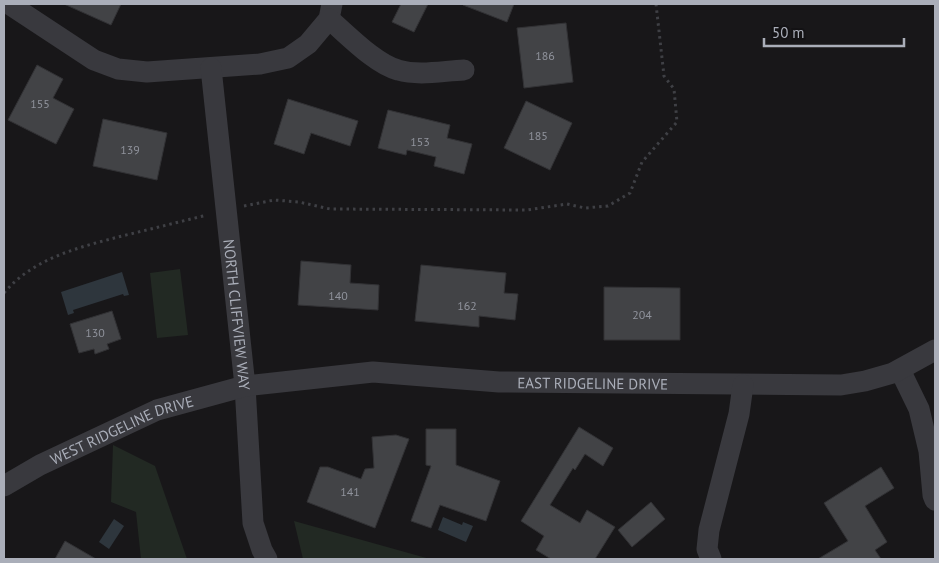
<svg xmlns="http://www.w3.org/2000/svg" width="939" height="563" font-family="'PT Sans',sans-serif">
	<rect width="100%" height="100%" fill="#181719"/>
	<!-- green -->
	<g fill="#222923">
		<path d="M180 269 188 335 157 338 150 273Z"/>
		<path d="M113 445 155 466 187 559H141L136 512 111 502Z"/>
		<path d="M294 521 430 559H303Z"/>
	</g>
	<!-- water -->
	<g fill="#2e363d">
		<path d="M122 272 129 295 124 296 123 294 73 310 74 313 68 315 61 292Z"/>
		<path d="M443 517 462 525 463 522 473 526 466 542 438 530Z"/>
		<path d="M114 519 124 526 109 549 99 542Z"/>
	</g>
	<!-- building -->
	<g fill="#424346" stroke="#323235">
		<path d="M64 4H121L111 25Z"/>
		<path d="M401 4H428L414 32 392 22Z"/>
		<path d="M463 4H514L507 22 463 5Z"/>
		<path d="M566 23 573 82 524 88 517 28Z"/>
		<path d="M37 65 63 79 53 98 74 109 56 144 8 120Z"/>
		<path d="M288 99 358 121 350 146 311 133 304 154 274 144Z"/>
		<path d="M526 101 572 123 550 170 504 148Z"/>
		<path d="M388 110 450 125 447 138 472 144 464 174 434 166 436 157 407 150 406 155 378 148Z"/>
		<path d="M103 119 167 133 157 180 93 166Z"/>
		<path d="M301 261 351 265 350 283 379 285 378 310 298 305Z"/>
		<path d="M421 265 506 273 504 293 518 294 515 320 479 316V327L415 321Z"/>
		<path d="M604 287 680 288V340H604Z"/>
		<path d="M112 311 121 339 107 344 109 349 95 354 94 349 79 353 70 324Z"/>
		<path d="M579 427 613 448 603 466 585 454 575 470 573 468 550 505 580 523 587 510 615 527 595 559H551L536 550 544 536 521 521Z"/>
		<path d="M426 429H456V465L500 481 486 521 440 505 431 528 411 521 431 466 426 465Z"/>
		<path d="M396 435 409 439 375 528 307 502 320 467H328L361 479 365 469 374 468 372 437Z"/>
		<path d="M881 467 894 488 865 506 887 542 875 550 881 559H818L848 541 824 503Z"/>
		<path d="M651 502 665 519 632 547 618 530Z"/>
		<path d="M65 541 96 559H55Z"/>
	</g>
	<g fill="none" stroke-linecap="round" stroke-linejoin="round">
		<!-- path -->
		<g stroke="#3f4045" stroke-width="3" stroke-dasharray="2.5 4" stroke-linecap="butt">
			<path d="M244 206 274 200 299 202 330 209 527 210 567 204 585 208 608 206 630 193 642 162 677 122 674 89 664 76 656 4"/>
			<path d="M4 293C33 258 80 247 122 236 151 229 179 222 207 215"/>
		</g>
		<!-- minor -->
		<g stroke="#39393e" stroke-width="21">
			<path d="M9 4 94 60 118 69 147 72 260 64 288 58 308 44 329 19 332 4"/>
			<path d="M329 19C347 34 375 64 398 70 419 76 442 71 464 70"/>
			<path id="s1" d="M211 68 245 386 253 523 262 550 267 559"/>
			<path d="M900 370 919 409 929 451 933 495 935 500"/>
			<path id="s2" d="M4 486 40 465 157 410 245 386 373 372 499 382 841 385 865 381 893 373 935 350"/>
			<path d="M711 559 707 549 709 530 739 414 743 385"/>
		</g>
	</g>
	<g text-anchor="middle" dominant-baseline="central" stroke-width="4" stroke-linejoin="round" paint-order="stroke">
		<!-- number labels -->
		<g font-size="12" fill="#90939c">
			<text x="545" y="55">186</text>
			<text x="40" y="103">155</text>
			<text x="538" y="135">185</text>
			<text x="420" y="141">153</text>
			<text x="130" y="149">139</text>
			<text x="338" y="295">140</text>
			<text x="467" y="305">162</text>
			<text x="642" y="314">204</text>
			<text x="95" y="332">130</text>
			<text x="350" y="491">141</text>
		</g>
		<!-- street labels -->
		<g font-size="15" fill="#aaaeb9" stroke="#131214">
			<text stroke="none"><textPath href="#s1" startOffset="248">NORTH CLIFFVIEW WAY</textPath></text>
			<text stroke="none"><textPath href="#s2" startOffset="611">EAST RIDGELINE DRIVE</textPath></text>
			<text stroke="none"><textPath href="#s2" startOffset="131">WEST RIDGELINE DRIVE</textPath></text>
		</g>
	</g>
	<!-- border -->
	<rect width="939" height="563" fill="none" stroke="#aaaeb9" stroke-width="10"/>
	<!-- scale -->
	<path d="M764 38v8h140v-8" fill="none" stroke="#aaaeb9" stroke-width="2.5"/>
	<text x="772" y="38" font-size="15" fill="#aaaeb9" stroke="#131214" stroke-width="4" paint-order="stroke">50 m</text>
</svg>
